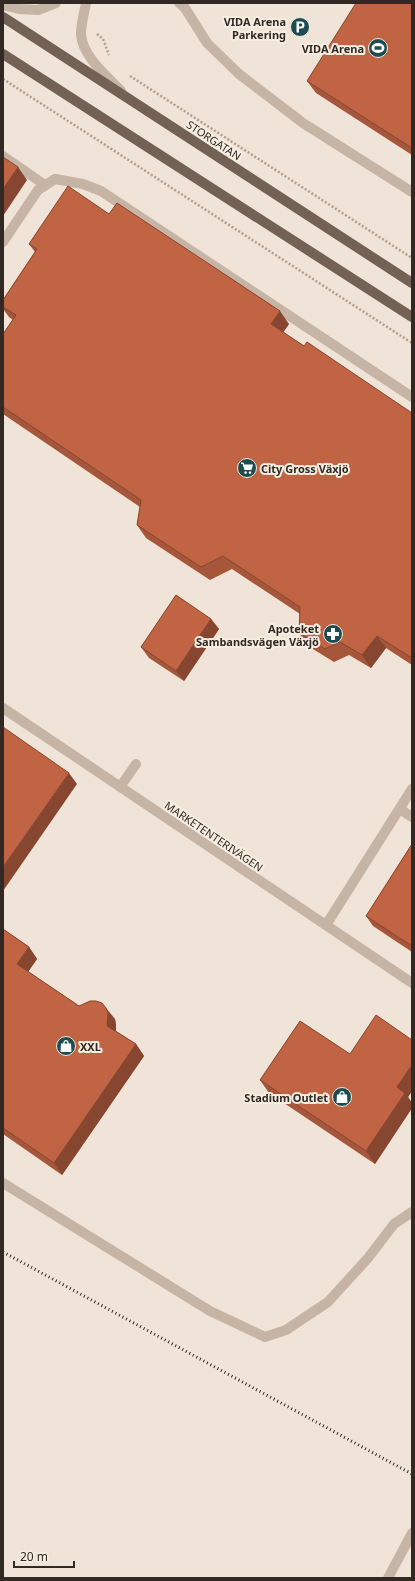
<svg xmlns="http://www.w3.org/2000/svg" width="415" height="1581" font-family="'Noto Sans',sans-serif">
	<rect width="100%" height="100%" fill="#efe4d7"/>
	<g fill="none" stroke-linecap="round" stroke-linejoin="round">
		<!-- path -->
		<g stroke="#b29e8e" stroke-width="2.5" stroke-dasharray="2 2" stroke-linecap="butt">
			<path d="M97 34 103 39 109 55"/>
			<path d="M130 76 412 258"/>
			<path d="M3 79 412 343"/>
		</g>
		<!-- minor -->
		<g stroke="#c6b4a4" stroke-width="10">
			<path d="M86 3C84 13 81 24 81 34 82 56 107 76 121 91"/>
			<path d="M179 3 185 8 207 43 239 74 303 123 412 192"/>
			<path d="M3 5 19 9 38 10 56 3"/>
			<path d="M3 156 45 185"/>
			<path d="M3 242 38 190 55 179 83 184 101 191 412 397"/>
			<path d="M3 708 412 983"/>
			<path d="M120 787 136 764"/>
			<path d="M400 809 412 817"/>
			<path d="M326 925 412 789"/>
			<path d="M3 1183 210 1311 265 1337 286 1330 328 1302 368 1258 394 1224 412 1212"/>
			<path d="M388 1578 412 1533"/>
		</g>
		<!-- major -->
		<g stroke="#736156" stroke-width="10">
			<path d="M3 17 412 283"/>
			<path d="M3 54 412 317"/>
		</g>
		<!-- rail -->
		<path stroke="#322925" stroke-width="3" stroke-dasharray="1 3" stroke-linecap="butt" d="M3 1252 412 1474"/>
	</g>
	<!-- wall -->
	<g fill="#a6563a">
		<path d="M412 3V155L316 93 307 81Z"/>
		<path d="M109 214 289 324 283 332 304 346 412 413V665L386 648 371 668 349 655 334 662 308 646 299 633 300 614 232 569 210 580 146 538 137 525 140 507 3 414V334L13 320 9 317 3 309V300L35 252 29 244Z"/>
		<path d="M211 619 219 629 184 681 149 658 141 647Z"/>
		<path d="M412 844V952L373 926 366 916Z"/>
		<path d="M3 929 29 947 37 959 28 972 79 1006 115 1019 116 1025V1031L136 1044 144 1056 62 1175 3 1134Z"/>
		<path d="M412 1040V1091L408 1097 412 1103V1108L375 1164 269 1093 260 1080Z"/>
	</g>
	<!-- shaded-wall -->
	<g fill="#87462f">
		<path d="M18 167 27 180 3 216V189Z"/>
		<path d="M280 311 289 324 280 337 271 324Z"/>
		<path d="M211 619 219 629 184 681 176 671Z"/>
		<path d="M377 636 386 648 371 668 362 655Z"/>
		<path d="M69 773 77 784 3 891V867Z"/>
		<path d="M29 947 37 959 25 976 17 964Z"/>
		<path d="M106 1008 115 1019 116 1025V1037L107 1026Z"/>
		<path d="M136 1044 144 1056 62 1175 54 1163Z"/>
		<path d="M412 1065V1091L408 1097 412 1103V1108L375 1164 366 1151 397 1087Z"/>
	</g>
	<!-- building -->
	<g fill="#c16443" stroke="#87462f">
		<path d="M356 3H412V148L307 81Z"/>
		<path d="M3 157 18 167 3 189Z"/>
		<path d="M68 186 109 214 117 203 280 311 271 324 304 346 307 342 412 413V658L377 636 362 655 340 642 325 649 299 633 300 607 223 556 201 567 137 525 141 500 3 407V334L16 315 3 307V300L37 249 29 244Z"/>
		<path d="M176 595 211 619 176 671 141 647Z"/>
		<path d="M3 727 69 773 3 867Z"/>
		<path d="M412 844V946L366 916Z"/>
		<path d="M3 929 29 947 17 964 79 1006 90 1001H96L102 1003 106 1008 108 1013 107 1026 136 1044 54 1163 3 1128Z"/>
		<path d="M376 1015 412 1040V1065L397 1087 405 1093 366 1151 260 1080 300 1021 350 1054Z"/>
	</g>
	<!-- icons -->
	<defs>
		<symbol id="parking-disc" viewBox="-11 -11 22 22"><circle r="9.5" fill="#1d4c51" stroke="#f7eee2"/><path d="M-3.5-5.5H1a3.5 3.5 0 0 1 0 7H-1V5.5H-3.5ZM-1-3.4V-.6H.8a1.4 1.4 0 0 0 0-2.8Z" fill="#fff"/></symbol>
		<symbol id="stadium-disc" viewBox="-11 -11 22 22"><circle r="9.5" fill="#1d4c51" stroke="#f7eee2"/><path d="M0-5a6.5 5 0 1 0 0 10a6.5 5 0 1 0 0-10ZM-3.5-1.8h7v3.6h-7Z" fill="#fff"/></symbol>
		<symbol id="supermarket-disc" viewBox="-11 -11 22 22"><circle r="9.5" fill="#1d4c51" stroke="#f7eee2"/><path d="M-6-5.5h2.5l.6 2H6L4.5 2H-2.5L-4.4-4H-6ZM-1.5 3.2a1.3 1.3 0 1 0 .1 0ZM3 3.2a1.3 1.3 0 1 0 .1 0Z" fill="#fff"/></symbol>
		<symbol id="pharmacy-disc" viewBox="-11 -11 22 22"><circle r="9.5" fill="#1d4c51" stroke="#f7eee2"/><path d="M-2-6h4v4h4v4h-4v4h-4v-4h-4v-4h4Z" fill="#fff"/></symbol>
		<symbol id="shop-disc" viewBox="-11 -11 22 22"><circle r="9.5" fill="#1d4c51" stroke="#f7eee2"/><path d="M-5-2.5h2.3a2.7 3.5 0 0 1 5.4 0H5L5.5 6h-11ZM-1.5-2.5h3a1.5 2.3 0 0 0-3 0Z" fill="#fff"/></symbol>
	</defs>
	<g fill-rule="evenodd">
		<use href="#parking-disc" x="289" y="16" width="22" height="22"/>
		<use href="#stadium-disc" x="367" y="37" width="22" height="22"/>
		<use href="#supermarket-disc" x="236" y="457" width="22" height="22"/>
		<use href="#pharmacy-disc" x="322" y="623" width="22" height="22"/>
		<use href="#shop-disc" x="55" y="1035" width="22" height="22"/>
		<use href="#shop-disc" x="331" y="1086" width="22" height="22"/>
	</g>
	<g text-anchor="middle" dominant-baseline="central" stroke-width="4" stroke-linejoin="round" paint-order="stroke">
		<!-- poi labels -->
		<g font-size="11" font-weight="bold" fill="#322925" stroke="#f7eee2" text-anchor="end">
			<text x="286" y="21">VIDA Arena<tspan x="286" dy="13">Parkering</tspan></text>
			<text x="364" y="48">VIDA Arena</text>
			<text x="261" y="468" text-anchor="start">City Gross Växjö</text>
			<text x="319" y="628">Apoteket<tspan x="319" dy="13">Sambandsvägen Växjö</tspan></text>
			<text x="80" y="1046" text-anchor="start">XXL</text>
			<text x="328" y="1097">Stadium Outlet</text>
		</g>
		<!-- street labels -->
		<g font-size="11" fill="#322925" stroke="#f7eee2">
			<text transform="translate(214 140) rotate(33)">STORGATAN</text>
			<text transform="translate(214 836) rotate(34)">MARKETENTERIVÄGEN</text>
		</g>
	</g>
	<!-- border -->
	<rect width="415" height="1581" fill="none" stroke="#322925" stroke-width="8"/>
	<!-- scale -->
	<path d="M14 1561v6h60v-6" fill="none" stroke="#322925" stroke-width="2"/>
	<text x="20" y="1561" font-size="12" fill="#322925" stroke="#f7eee2" stroke-width="3" paint-order="stroke">20 m</text>
</svg>
